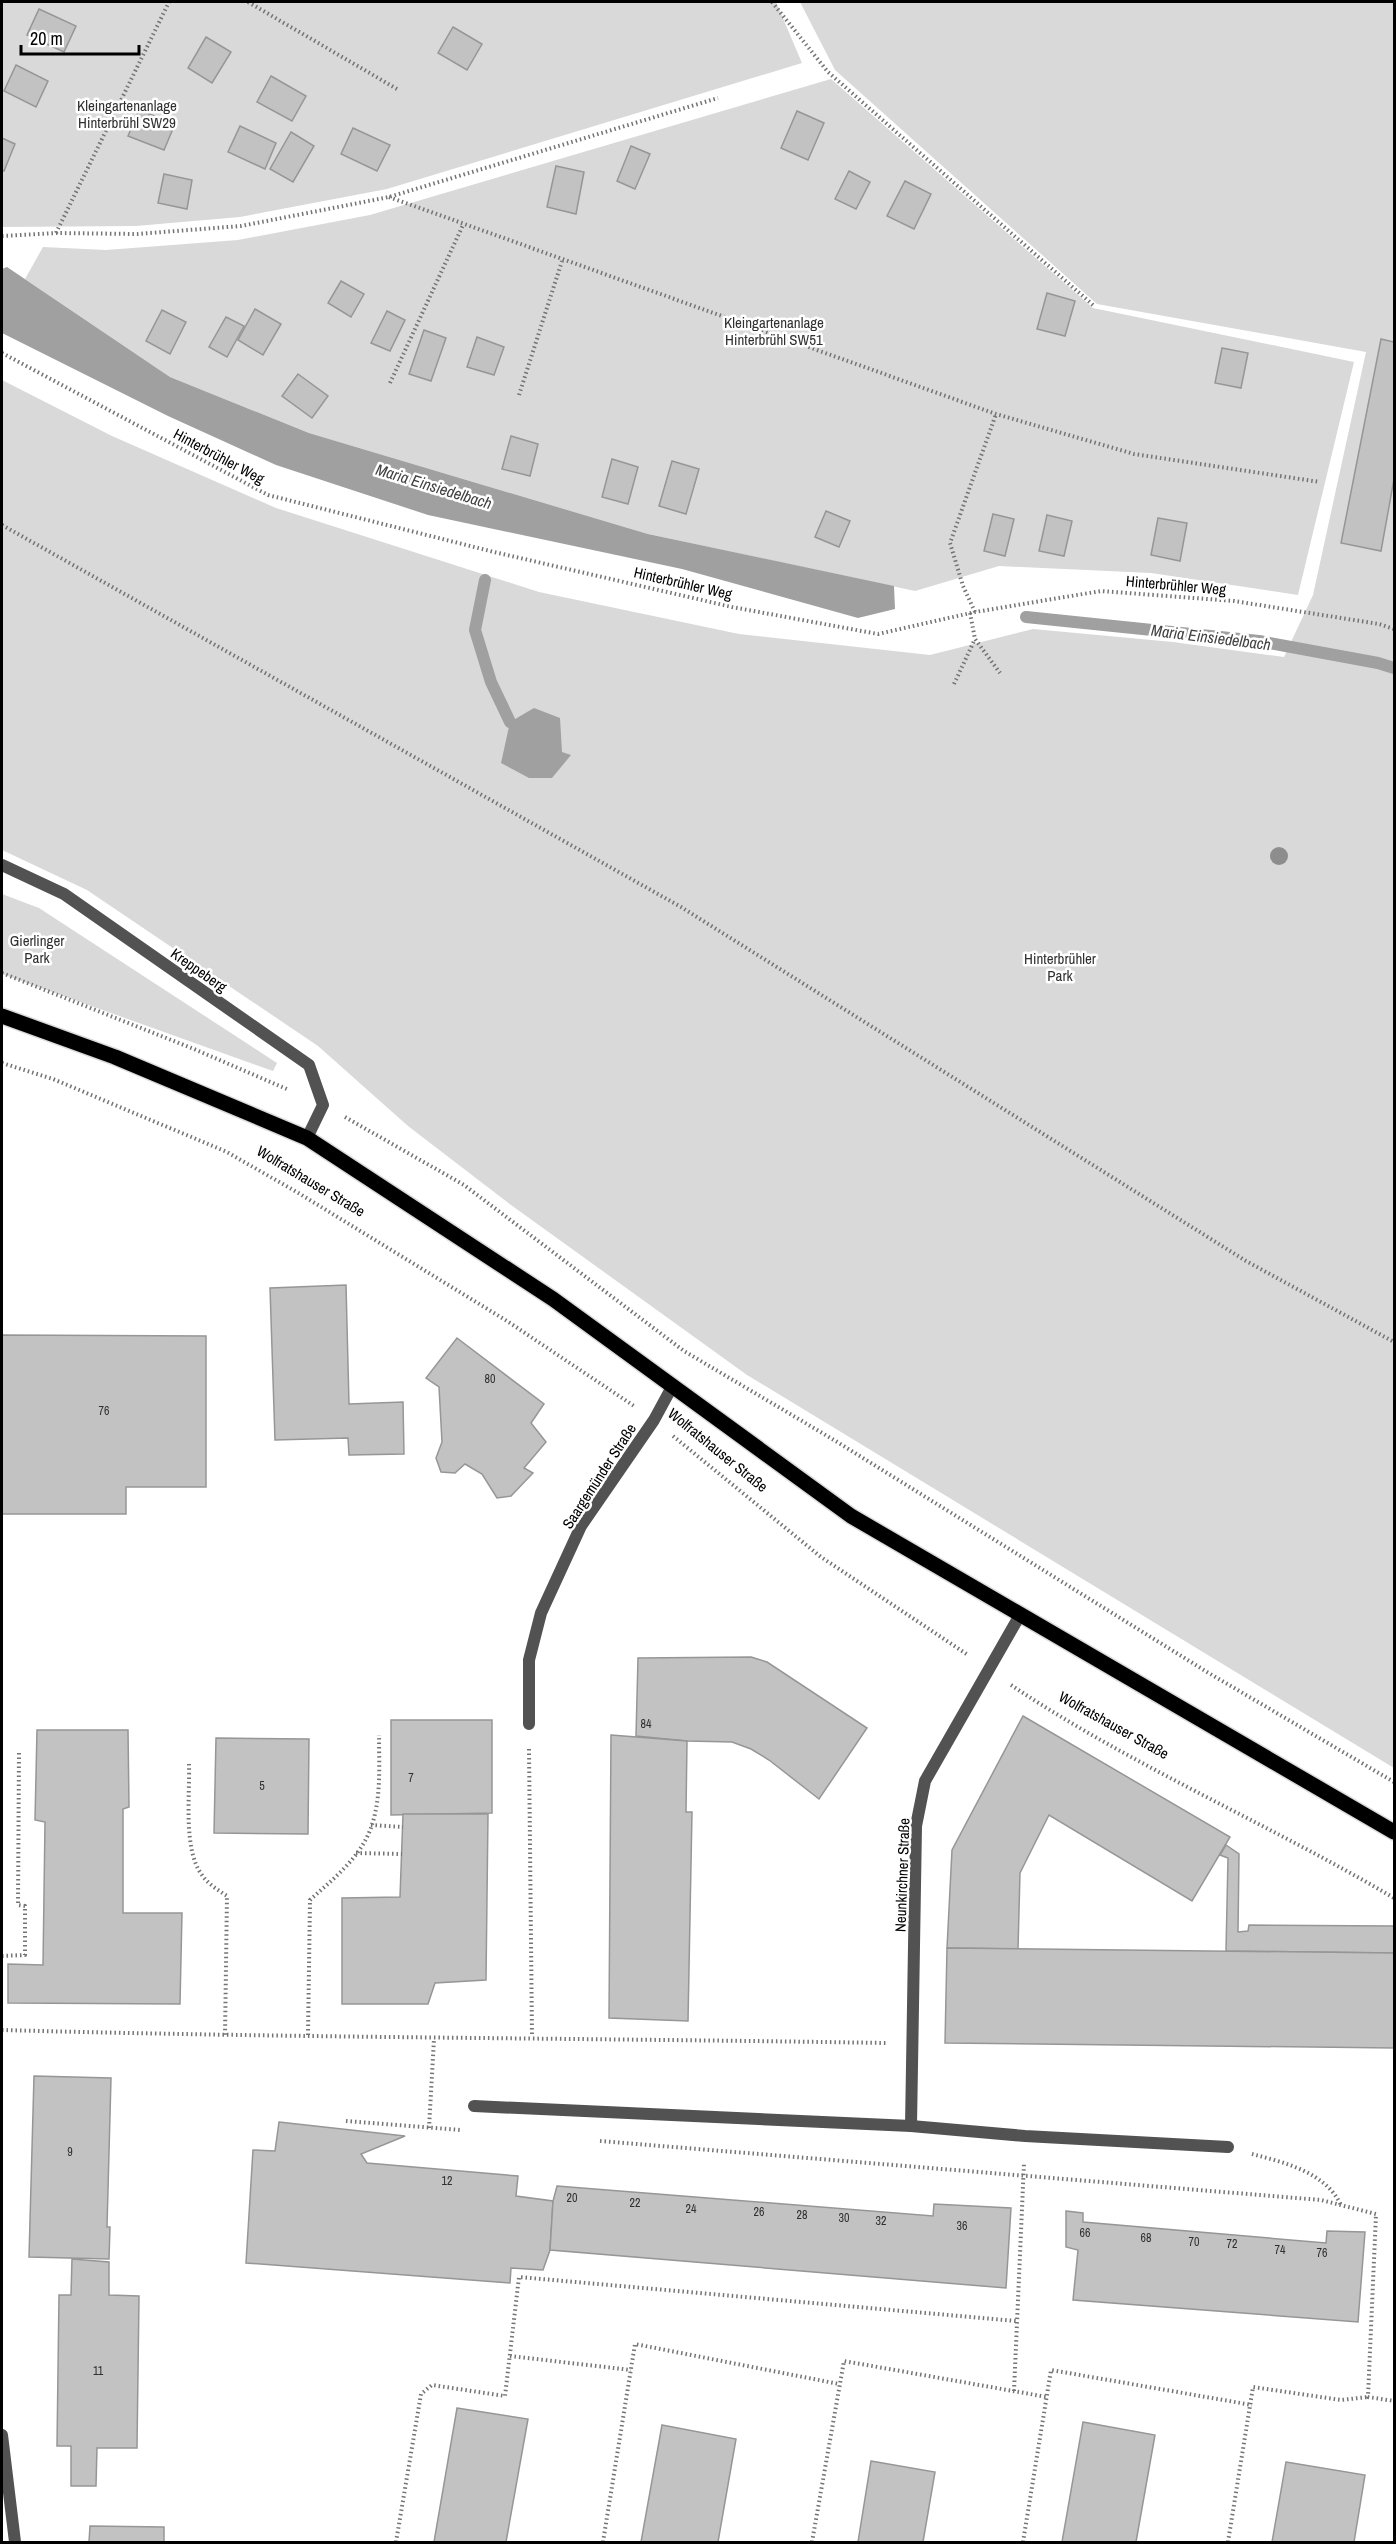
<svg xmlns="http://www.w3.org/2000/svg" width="1396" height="2544" font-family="'Archivo Narrow',sans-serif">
	<rect width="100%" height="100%" fill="#fff"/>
	<!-- green -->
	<g fill="#d9d9d9">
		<path d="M2 2H776L802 63 387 189 240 217 136 226 2 227Z"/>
		<path d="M800 2H1394V1768L747 1375 511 1205 408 1126 318 1046 87 890 2 850V380L112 436 276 508 539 592 739 634 930 655 1033 629 1173 642 1284 657 1313 595 1366 352 1097 304 835 70Z"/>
		<path d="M831 79 1093 308 1354 362 1298 595 1151 573 999 566 915 591 648 534 309 433 170 377 25 279 43 247 106 250 238 240 370 215Z"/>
		<path d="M2 894 39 908 277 1063 273 1071 2 974Z"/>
	</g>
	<!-- water -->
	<g fill="#a0a0a0">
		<path d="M7 267 170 377 309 433 648 534 894 586 895 609 858 618 682 569 428 515 276 465 168 416 2 333V269Z"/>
		<path d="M534 708 560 718 562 752 571 755 552 778H529L501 763 510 722Z"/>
	</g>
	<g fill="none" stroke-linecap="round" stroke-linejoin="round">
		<!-- stream -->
		<g stroke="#a0a0a0" stroke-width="12">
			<path d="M485 580 475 630 491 682 510 722"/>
			<path d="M1026 617 1259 641 1378 663 1394 668"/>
		</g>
	</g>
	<!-- building -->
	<g fill="#c2c2c2" stroke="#969696" stroke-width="1.5">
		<path d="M39 9 76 26 64 52 27 35Z"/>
		<path d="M453 27 482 44 467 70 438 53Z"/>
		<path d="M206 37 231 52 212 83 188 68Z"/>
		<path d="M16 65 48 81 36 107 4 91Z"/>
		<path d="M271 76 306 96 292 121 257 102Z"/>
		<path d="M139 110 175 124 164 150 128 136Z"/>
		<path d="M797 111 824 123 808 160 781 148Z"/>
		<path d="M240 126 276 143 265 169 228 152Z"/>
		<path d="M353 128 390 145 377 171 341 154Z"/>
		<path d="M291 132 314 146 293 182 270 169Z"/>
		<path d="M2 138 15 144 4 171 2 170Z"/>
		<path d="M631 146 650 154 635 189 617 181Z"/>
		<path d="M556 166 584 172 576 214 547 207Z"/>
		<path d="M849 171 870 182 856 209 835 199Z"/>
		<path d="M164 174 192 180 187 209 158 203Z"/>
		<path d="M905 181 931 194 914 229 887 216Z"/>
		<path d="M341 281 364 294 351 317 328 303Z"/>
		<path d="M1047 293 1075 301 1065 336 1037 329Z"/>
		<path d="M255 309 281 324 263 355 238 340Z"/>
		<path d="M162 310 186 322 170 354 146 341Z"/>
		<path d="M387 311 405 320 390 351 371 343Z"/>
		<path d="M226 317 244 326 227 357 209 347Z"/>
		<path d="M424 330 446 338 431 381 409 374Z"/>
		<path d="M477 337 504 347 494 375 467 367Z"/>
		<path d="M1381 339 1394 342V479L1381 551 1341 543Z"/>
		<path d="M1222 348 1248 353 1241 388 1215 383Z"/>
		<path d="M298 374 328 396 312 418 282 396Z"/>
		<path d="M511 436 538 444 530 476 502 469Z"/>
		<path d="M612 459 638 467 628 504 602 497Z"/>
		<path d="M672 461 699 469 686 514 659 506Z"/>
		<path d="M826 511 850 521 839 547 815 537Z"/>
		<path d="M993 514 1014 519 1005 556 984 551Z"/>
		<path d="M1047 515 1072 521 1064 556 1039 551Z"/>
		<path d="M1158 518 1187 523 1180 561 1151 555Z"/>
		<path d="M346 1285 349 1404 403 1402 404 1454 349 1455 348 1438 275 1440 270 1288Z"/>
		<path d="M2 1335 206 1336V1487H126V1514H2Z"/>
		<path d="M457 1338 544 1404 531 1423 546 1442 524 1468 533 1473 511 1496 497 1498 482 1474 465 1464 455 1473 441 1472 436 1458 442 1442 439 1387 426 1378Z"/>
		<path d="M751 1657 767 1662 867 1728 819 1799 769 1760 751 1749 732 1742 687 1741 636 1736 638 1658Z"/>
		<path d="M1023 1716 1230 1837 1192 1901 1049 1815 1020 1873 1018 1949 947 1948 952 1850Z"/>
		<path d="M391 1720H492V1813L391 1815Z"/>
		<path d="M37 1730H128L129 1807 123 1809V1913H182L180 2004 8 2003V1964L43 1965 45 1822 35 1820Z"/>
		<path d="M611 1735 687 1741 686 1812H692L688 2021 609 2018Z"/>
		<path d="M216 1738 309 1739 308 1834 214 1833Z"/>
		<path d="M403 1814H488L486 1980 435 1983 428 2004H342V1898L400 1897Z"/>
		<path d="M1226 1845 1239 1854 1238 1932 1248 1931 1249 1925 1394 1926V1953L1226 1951 1228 1858 1220 1855Z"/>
		<path d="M947 1948 1394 1953V2048L945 2043Z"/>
		<path d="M34 2076 111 2078 107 2227H110L109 2259 29 2257Z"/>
		<path d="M279 2122 405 2136 361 2154 367 2163 518 2176 516 2196 553 2201 550 2250 543 2270 511 2268 510 2283 246 2263 253 2150 275 2151Z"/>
		<path d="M557 2186 933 2216 934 2204 1011 2208 1006 2288 550 2250 553 2201Z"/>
		<path d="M1066 2211 1083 2213V2222L1326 2243 1327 2231 1365 2232 1358 2322 1073 2300 1078 2250 1066 2247Z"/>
		<path d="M72 2259 109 2262V2295L139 2296 137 2448H97L96 2486H71V2446H57L59 2295H71Z"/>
		<path d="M457 2408 528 2419 506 2542H434Z"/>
		<path d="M1083 2422 1155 2435 1136 2542H1062Z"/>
		<path d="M662 2425 736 2439 718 2542H641Z"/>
		<path d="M871 2461 935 2472 923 2542H858Z"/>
		<path d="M1286 2462 1365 2475 1354 2542H1272Z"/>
		<path d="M90 2526 164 2527V2542H89Z"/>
	</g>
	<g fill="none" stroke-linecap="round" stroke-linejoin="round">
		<defs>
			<path id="primary" d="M2 1016 115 1057 307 1138 553 1299 851 1516 1394 1832"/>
		</defs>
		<!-- primary casing -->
		<use href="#primary" stroke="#dbdbdb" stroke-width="18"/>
		<!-- path -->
		<g stroke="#747474" stroke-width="4" stroke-dasharray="1.5 3" stroke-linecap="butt">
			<path d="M248 2 397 89"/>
			<path d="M772 2 828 72 1093 305"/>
			<path d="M389 197 996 414 1134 454 1320 482"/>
			<path d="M56 233 169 2"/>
			<path d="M2 236 56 233 137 234 241 226 389 197 718 98"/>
			<path d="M2 353 268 495 494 552 732 607 878 634 975 612 1101 591 1234 601 1379 624 1394 629"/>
			<path d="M390 383 463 225"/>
			<path d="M519 395 562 261"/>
			<path d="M2 525 681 907 1246 1261 1394 1342"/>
			<path d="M975 612 963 586 950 543 996 414"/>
			<path d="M970 613 975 639 1000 673"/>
			<path d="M954 684 975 639"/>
			<path d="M2 973 194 1049 289 1090"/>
			<path d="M2 1063 53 1079 227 1152 300 1194 507 1321 634 1406"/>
			<path d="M345 1117 464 1185 684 1351 834 1440 1207 1672 1394 1782"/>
			<path d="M673 1436 821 1557 968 1655"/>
			<path d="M1011 1685C1132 1766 1269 1824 1394 1898"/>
			<path d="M529 1749 532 2037"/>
			<path d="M189 1764C190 1796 183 1850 202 1875 208 1884 218 1890 227 1896L225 2036"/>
			<path d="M371 1825 403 1827"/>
			<path d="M356 1853 402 1854"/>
			<path d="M2 1956 25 1955V1906L18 1905 19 1751"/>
			<path d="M2 2030C296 2038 591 2038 886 2043"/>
			<path d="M308 2035 310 1900C331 1881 356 1861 368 1835 382 1804 379 1768 379 1735"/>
			<path d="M346 2121 461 2130"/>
			<path d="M429 2128 434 2039"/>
			<path d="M600 2141 1321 2200 1376 2214 1368 2397 1394 2401"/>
			<path d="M1252 2154C1286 2163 1325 2172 1341 2205"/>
			<path d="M510 2356 631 2370"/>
			<path d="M1014 2391 1024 2163"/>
			<path d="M396 2542 421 2394 432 2385 505 2396 519 2277 1016 2321"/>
			<path d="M603 2542 635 2344 839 2384"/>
			<path d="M812 2542 844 2361 1047 2397"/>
			<path d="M1023 2542 1051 2370 1252 2405"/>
			<path d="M1228 2542 1253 2387 1341 2400 1368 2397"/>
		</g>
		<!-- minor -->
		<g stroke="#525252" stroke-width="12">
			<path d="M529 1724V1660L541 1613 581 1526 654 1420 673 1385"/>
			<path d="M474 2106 911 2126 1025 2136 1228 2147"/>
			<path d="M911 2126 916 1826 925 1781 1020 1615"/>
			<path d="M2 2435 15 2542"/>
		</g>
		<!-- tertiary -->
		<path stroke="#525252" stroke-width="12" d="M2 865 64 894 309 1065 323 1105 307 1138"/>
		<!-- primary -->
		<use href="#primary" stroke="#000" stroke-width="15"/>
	</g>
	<!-- trees -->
	<circle fill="#8d8d8d" cx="1279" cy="856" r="9"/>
	<g text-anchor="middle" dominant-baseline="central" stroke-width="5" stroke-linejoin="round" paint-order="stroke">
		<!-- number labels -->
		<g font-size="12" fill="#303030">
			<text x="490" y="1379">80</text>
			<text x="104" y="1411">76</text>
			<text x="646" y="1724">84</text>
			<text x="411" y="1778">7</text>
			<text x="262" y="1786">5</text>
			<text x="70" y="2152">9</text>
			<text x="447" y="2181">12</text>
			<text x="572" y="2198">20</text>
			<text x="635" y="2203">22</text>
			<text x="691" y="2209">24</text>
			<text x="759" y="2212">26</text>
			<text x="802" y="2215">28</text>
			<text x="844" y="2218">30</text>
			<text x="881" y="2221">32</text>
			<text x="962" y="2226">36</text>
			<text x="1085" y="2233">66</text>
			<text x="1146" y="2238">68</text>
			<text x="1194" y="2242">70</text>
			<text x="1232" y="2244">72</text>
			<text x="1280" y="2250">74</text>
			<text x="1322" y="2253">76</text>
			<text x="98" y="2371">11</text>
		</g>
		<!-- park labels -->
		<g font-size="15" fill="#303030" stroke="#fff">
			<text x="127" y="105">Kleingartenanlage<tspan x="127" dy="17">Hinterbrühl SW29</tspan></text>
			<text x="774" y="322">Kleingartenanlage<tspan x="774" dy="17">Hinterbrühl SW51</tspan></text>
			<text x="37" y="940">Gierlinger<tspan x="37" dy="17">Park</tspan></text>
			<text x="1060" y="958">Hinterbrühler<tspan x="1060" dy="17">Park</tspan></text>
		</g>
		<!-- street labels -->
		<g font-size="15" fill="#000" stroke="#fff">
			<text transform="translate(219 456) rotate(28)">Hinterbrühler Weg</text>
			<text transform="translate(683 583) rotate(13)">Hinterbrühler Weg</text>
			<text transform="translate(1176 585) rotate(5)">Hinterbrühler Weg</text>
			<text transform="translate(199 970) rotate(35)">Kreppeberg</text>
			<text transform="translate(311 1181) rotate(31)">Wolfratshauser Straße</text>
			<text transform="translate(718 1450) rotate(39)">Wolfratshauser Straße</text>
			<text transform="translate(599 1476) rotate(-57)">Saargemünder Straße</text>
			<text transform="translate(1114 1725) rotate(29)">Wolfratshauser Straße</text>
			<text transform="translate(902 1875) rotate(-88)">Neunkirchner Straße</text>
		</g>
		<!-- water labels -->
		<g font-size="16" font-style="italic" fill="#414141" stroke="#fff">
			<text transform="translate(434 486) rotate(17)">Maria Einsiedelbach</text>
			<text transform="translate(1211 637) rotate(7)">Maria Einsiedelbach</text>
		</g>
	</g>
	<!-- border -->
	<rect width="1396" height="2544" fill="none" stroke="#000000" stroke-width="6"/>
	<!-- scale -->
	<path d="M21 45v9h118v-9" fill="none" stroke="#000000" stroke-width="3"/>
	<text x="30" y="45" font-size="18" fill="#000000" stroke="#ffffff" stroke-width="4.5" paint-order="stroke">20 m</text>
</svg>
